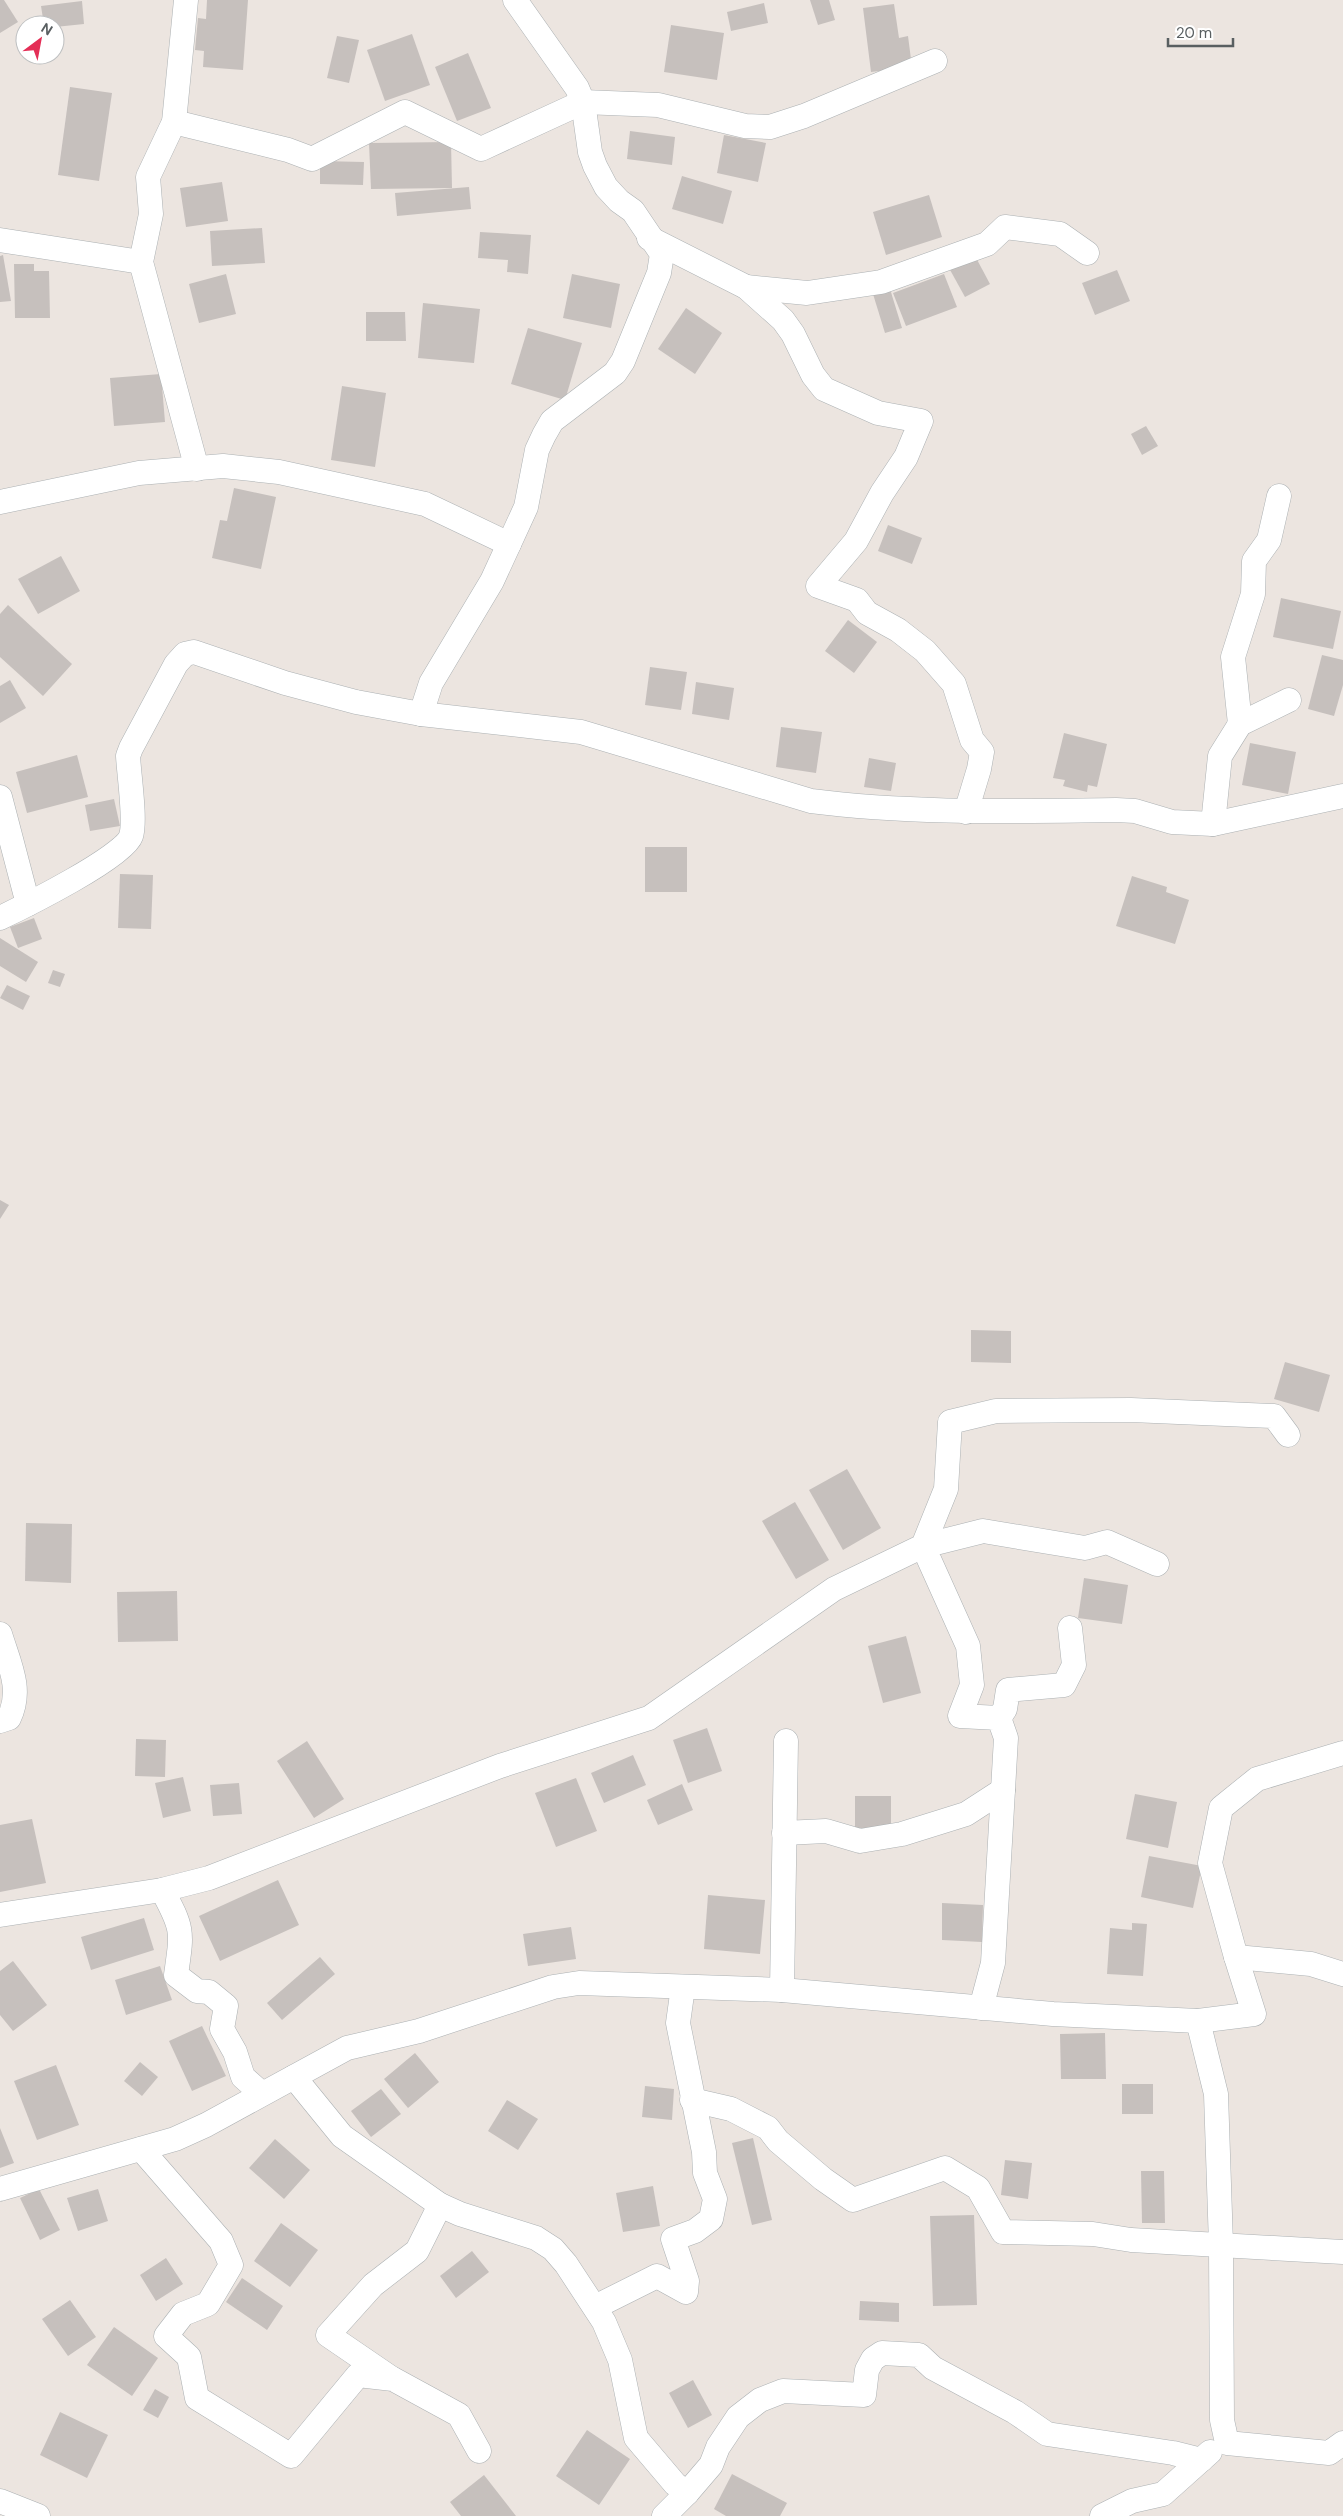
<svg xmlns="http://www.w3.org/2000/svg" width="1343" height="2516" font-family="'DM Sans',sans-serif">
	<rect width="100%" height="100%" fill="#ece5e0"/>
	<!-- building -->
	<g fill="#c6c0bd">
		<path d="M0 0H4L18 22 0 33Z"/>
		<path d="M207 0H248L243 70 203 67 204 51 195 50 198 18 206 19Z"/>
		<path d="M810 0H829L835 20 818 25Z"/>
		<path d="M82 1 84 24 55 27V25H44L41 6Z"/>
		<path d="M764 3 768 23 731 31 727 12Z"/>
		<path d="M894 4 899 38 908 36 912 67 871 72 863 8Z"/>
		<path d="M671 25 724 33 717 80 664 72Z"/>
		<path d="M412 34 430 85 385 101 367 50Z"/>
		<path d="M337 36 359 40 349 83 327 78Z"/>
		<path d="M468 53 491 108 457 121 435 67Z"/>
		<path d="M70 87 112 93 99 181 58 175Z"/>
		<path d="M630 131 675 137 672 165 627 159Z"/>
		<path d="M724 135 766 143 758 182 717 173Z"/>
		<path d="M451 142 452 188 371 189 369 143Z"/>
		<path d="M320 161 364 162 363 185 320 184Z"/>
		<path d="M682 176 732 191 723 224 672 209Z"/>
		<path d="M222 182 228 221 186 227 180 188Z"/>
		<path d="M469 187 471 209 397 216 395 193Z"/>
		<path d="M929 195 942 237 886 255 873 212Z"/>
		<path d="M262 228 265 263 212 266 210 231Z"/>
		<path d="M480 232 531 235 528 274 507 272 508 260 478 258Z"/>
		<path d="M974 254 990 284 965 297 949 268Z"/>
		<path d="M3 255 11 301 0 302V256Z"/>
		<path d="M14 264H34V271H49L50 318H15Z"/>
		<path d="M1117 270 1130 301 1095 315 1082 283Z"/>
		<path d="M226 274 236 314 199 323 189 284Z"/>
		<path d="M572 274 620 284 611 328 563 318Z"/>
		<path d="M944 274 957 307 906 326 893 293Z"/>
		<path d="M890 289 902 328 885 333 873 294Z"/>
		<path d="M423 303 480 309 474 363 418 358Z"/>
		<path d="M686 308 722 333 695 374 658 349Z"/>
		<path d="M366 312H405L406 341H366Z"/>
		<path d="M528 328 582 343 565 400 511 384Z"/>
		<path d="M161 374 165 422 114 426 110 378Z"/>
		<path d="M342 386 386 393 375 467 331 460Z"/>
		<path d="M1146 426 1158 446 1142 455 1131 434Z"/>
		<path d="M234 488 276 497 261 569 212 558 220 520 227 521Z"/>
		<path d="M888 525 922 538 912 564 878 551Z"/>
		<path d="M61 556 80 591 38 614 18 579Z"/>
		<path d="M1281 598 1341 611 1333 649 1273 637Z"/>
		<path d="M8 605 72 664 43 696 0 657V614Z"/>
		<path d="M848 620 877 642 854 673 825 651Z"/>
		<path d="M1322 655 1343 660V685L1334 716 1308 709Z"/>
		<path d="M650 667 687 672 681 710 645 705Z"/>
		<path d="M10 680 26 708 0 723V686Z"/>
		<path d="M696 682 734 688 729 720 692 714Z"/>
		<path d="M781 727 822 732 816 773 776 767Z"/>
		<path d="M1064 733 1107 744 1097 787 1088 785 1087 792 1063 786 1065 780 1053 778Z"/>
		<path d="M1250 743 1296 752 1288 794 1242 785Z"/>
		<path d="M77 755 88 797 27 813 16 772Z"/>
		<path d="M869 758 896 763 891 791 864 787Z"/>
		<path d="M114 799 120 826 90 831 85 805Z"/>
		<rect x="645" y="847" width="42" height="45"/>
		<path d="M120 874 153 875 151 929 118 928Z"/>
		<path d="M1132 876 1167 887 1166 892 1189 900 1175 944 1116 926Z"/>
		<path d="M34 918 42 939 18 948 10 927Z"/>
		<path d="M0 938 38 962 26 982 0 966Z"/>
		<path d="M53 970 65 974 60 987 48 983Z"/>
		<path d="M7 985 30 996 23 1010 0 998Z"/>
		<path d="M0 1200 9 1205 0 1219Z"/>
		<path d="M971 1330 1011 1331V1363L971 1362Z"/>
		<path d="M1285 1362 1330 1375 1319 1412 1274 1399Z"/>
		<path d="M847 1469 881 1528 843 1550 809 1490Z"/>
		<path d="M795 1502 829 1560 796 1579 762 1521Z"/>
		<path d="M26 1523 72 1524 71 1583 25 1581Z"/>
		<path d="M1084 1578 1128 1585 1122 1624 1078 1618Z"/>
		<path d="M177 1591 178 1641 118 1642 117 1592Z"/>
		<path d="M906 1636 921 1693 883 1703 868 1646Z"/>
		<path d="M707 1728 722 1771 688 1783 673 1740Z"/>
		<path d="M136 1739 166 1740 165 1777 135 1776Z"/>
		<path d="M307 1741 344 1799 314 1818 277 1761Z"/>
		<path d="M633 1755 646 1785 604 1803 591 1773Z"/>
		<path d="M183 1777 191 1811 163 1818 155 1783Z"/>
		<path d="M576 1778 597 1831 556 1847 535 1793Z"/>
		<path d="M239 1783 242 1814 213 1816 210 1785Z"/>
		<path d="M682 1784 693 1810 658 1825 647 1800Z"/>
		<path d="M1135 1794 1177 1802 1168 1848 1126 1839Z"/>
		<rect x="855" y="1796" width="36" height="33"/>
		<path d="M32 1819 46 1883 0 1892V1825Z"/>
		<path d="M1149 1856 1202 1866 1193 1908 1141 1897Z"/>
		<path d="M278 1880 299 1925 220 1961 199 1916Z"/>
		<path d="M708 1895 765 1900 760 1954 704 1949Z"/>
		<path d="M942 1903 983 1905 982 1942 942 1940Z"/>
		<path d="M144 1918 154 1950 91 1970 81 1937Z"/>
		<path d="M1132 1923 1147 1924 1143 1976 1107 1974 1110 1928 1132 1930Z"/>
		<path d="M571 1927 576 1959 528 1966 523 1934Z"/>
		<path d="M320 1957 335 1974 282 2020 267 2003Z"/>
		<path d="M13 1961 47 2005 13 2031 0 2015V1971Z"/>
		<path d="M160 1966 172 2000 126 2015 115 1980Z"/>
		<path d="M202 2026 226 2076 192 2091 169 2041Z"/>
		<path d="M1105 2033 1106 2079H1061L1060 2034Z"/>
		<path d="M415 2053 439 2082 408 2108 384 2079Z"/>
		<path d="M140 2062 158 2077 142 2096 124 2081Z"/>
		<path d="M56 2065 79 2125 37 2140 14 2081Z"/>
		<rect x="1122" y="2084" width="31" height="30"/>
		<path d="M645 2086 674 2089 672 2120 642 2117Z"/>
		<path d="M381 2089 401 2114 371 2137 351 2111Z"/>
		<path d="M507 2100 538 2119 518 2150 488 2131Z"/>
		<path d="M0 2128 14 2163 0 2168Z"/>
		<path d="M753 2138 772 2220 752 2225 732 2143Z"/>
		<path d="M275 2139 310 2170 284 2199 249 2168Z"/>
		<path d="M1005 2160 1032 2163 1028 2199 1001 2195Z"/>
		<path d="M1141 2171H1164L1165 2223H1142Z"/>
		<path d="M653 2186 660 2226 623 2232 616 2193Z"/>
		<path d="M39 2189 60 2230 40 2240 20 2198Z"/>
		<path d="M98 2189 108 2221 78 2231 67 2198Z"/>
		<path d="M974 2215 977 2305 933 2306 930 2216Z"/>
		<path d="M281 2223 318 2250 290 2287 254 2261Z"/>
		<path d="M472 2251 489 2272 456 2298 440 2276Z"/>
		<path d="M166 2258 183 2284 156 2301 140 2275Z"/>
		<path d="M242 2278 283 2306 267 2330 226 2302Z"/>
		<path d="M70 2300 96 2337 68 2356 42 2319Z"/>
		<path d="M860 2301 899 2303V2322L859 2320Z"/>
		<path d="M114 2327 158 2358 132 2396 87 2365Z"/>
		<path d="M693 2380 712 2415 688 2428 669 2393Z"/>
		<path d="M155 2389 169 2397 158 2418 143 2410Z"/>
		<path d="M60 2412 108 2435 87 2478 40 2455Z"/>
		<path d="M587 2430 630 2459 599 2505 556 2476Z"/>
		<path d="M732 2474 787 2503 780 2516H726L714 2509Z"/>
		<path d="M484 2475 516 2516H461L450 2502Z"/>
	</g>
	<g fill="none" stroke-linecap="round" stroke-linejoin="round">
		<defs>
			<g id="street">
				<path d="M186 0 174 122 148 177 151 214 141 262 197 469"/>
				<path d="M174 122 288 150 312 159 405 112 481 149 583 102 658 105 745 126 770 127 804 116 935 61"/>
				<path d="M649 238 746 287 783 320 793 334 813 375 824 389 878 413 921 421 906 457 882 493 856 541 818 586 857 600 867 613 898 630 925 651 954 684 972 740 982 752 979 769 966 812"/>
				<path d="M0 240 141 262"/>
				<path d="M746 287 807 293 881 282 987 244 1005 227 1060 234 1087 253"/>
				<path d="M0 502 139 473 223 466 279 472 425 504 509 544"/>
				<path d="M421 714 431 683 492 581 526 507 537 450 544 435 552 421 615 373 623 361 659 273 662 254 633 211 619 201 606 187 595 166 590 152 583 102 577 88 515 0"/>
				<path d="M1240 724 1233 657 1253 594 1254 561 1269 540 1279 496"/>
				<path d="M0 797 28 904"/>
				<path d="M1213 824 1220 756 1240 724 1289 700"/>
				<path d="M0 918C23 907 124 857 131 836 136 821 129 775 128 756L131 748 176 664 185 654 194 652 285 683 356 702 421 714 581 732 811 801C912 814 1014 811 1116 810L1135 811 1172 822 1213 824 1343 796"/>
				<path d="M0 1634C9 1664 23 1689 9 1718L0 1721"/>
				<path d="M999 1718 1005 1709 1008 1690 1064 1685 1074 1665 1070 1628"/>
				<path d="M784 1833 826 1831 860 1841 902 1834 966 1814 1003 1790"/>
				<path d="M162 1890C184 1930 182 1932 176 1975L197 1991 209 1992 226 2006 222 2029 235 2052 243 2077 261 2093"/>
				<path d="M0 1915 162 1890 209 1878 500 1766 649 1718 834 1589 923 1546 946 1489 950 1422 996 1411 1131 1410 1274 1416 1288 1435"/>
				<path d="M1236 1957 1311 1964 1343 1974"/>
				<path d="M782 1990 786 1741"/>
				<path d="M981 2008 993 1963 1006 1738 999 1718 960 1716 972 1685 968 1646 923 1546 983 1531 1085 1548 1107 1542 1157 1564"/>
				<path d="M1198 2021 1216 2094 1221 2245 1222 2420 1227 2443 1329 2453 1343 2443"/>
				<path d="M294 2077 342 2136 440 2205 460 2214 536 2238 553 2249 566 2264 604 2322 620 2360 636 2438 675 2484 687 2493 664 2516"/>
				<path d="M692 2100 731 2109 768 2128 778 2141 823 2179 853 2200 945 2168 978 2188 1003 2232 1093 2234 1131 2240 1343 2252"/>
				<path d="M141 2149 221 2241 231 2265 208 2304 183 2314 166 2336 189 2357 197 2398 291 2456 358 2375 393 2379 459 2415 479 2451"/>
				<path d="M0 2189 175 2139 206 2125 347 2048 419 2031 553 1987 579 1983 782 1990 1053 2014 1198 2021 1254 2014 1236 1957 1210 1863 1221 1808 1257 1779 1343 1753"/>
				<path d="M595 2307 657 2276 686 2292 687 2281 673 2239 695 2231 711 2219 715 2199 705 2173 704 2152 678 2023 683 1987"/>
				<path d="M391 2378 328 2335 373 2285 417 2251 440 2205"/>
				<path d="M687 2493 711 2465 718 2447 738 2417 760 2400 783 2391 864 2395 867 2370 873 2359 882 2353 919 2355 933 2368 1015 2412 1047 2434 1173 2453 1201 2460"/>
				<path d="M0 2501 38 2516"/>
				<path d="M1102 2516 1132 2501 1163 2494 1210 2452"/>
			</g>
		</defs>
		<!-- street casing -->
		<use href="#street" stroke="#acb1b3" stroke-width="25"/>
		<!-- street -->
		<use href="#street" stroke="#fff" stroke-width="24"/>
	</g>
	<!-- north arrow -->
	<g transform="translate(40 40) rotate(32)"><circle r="24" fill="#ffffff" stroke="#bdbfc0"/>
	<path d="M0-4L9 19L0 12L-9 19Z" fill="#e42e56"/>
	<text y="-8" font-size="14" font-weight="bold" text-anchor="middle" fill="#595f61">N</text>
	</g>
	<!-- scale -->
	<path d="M1168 38v8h65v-8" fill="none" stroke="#595f61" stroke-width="2.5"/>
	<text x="1176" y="38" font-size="15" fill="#595f61" stroke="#ffffff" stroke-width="4" paint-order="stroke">20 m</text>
</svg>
